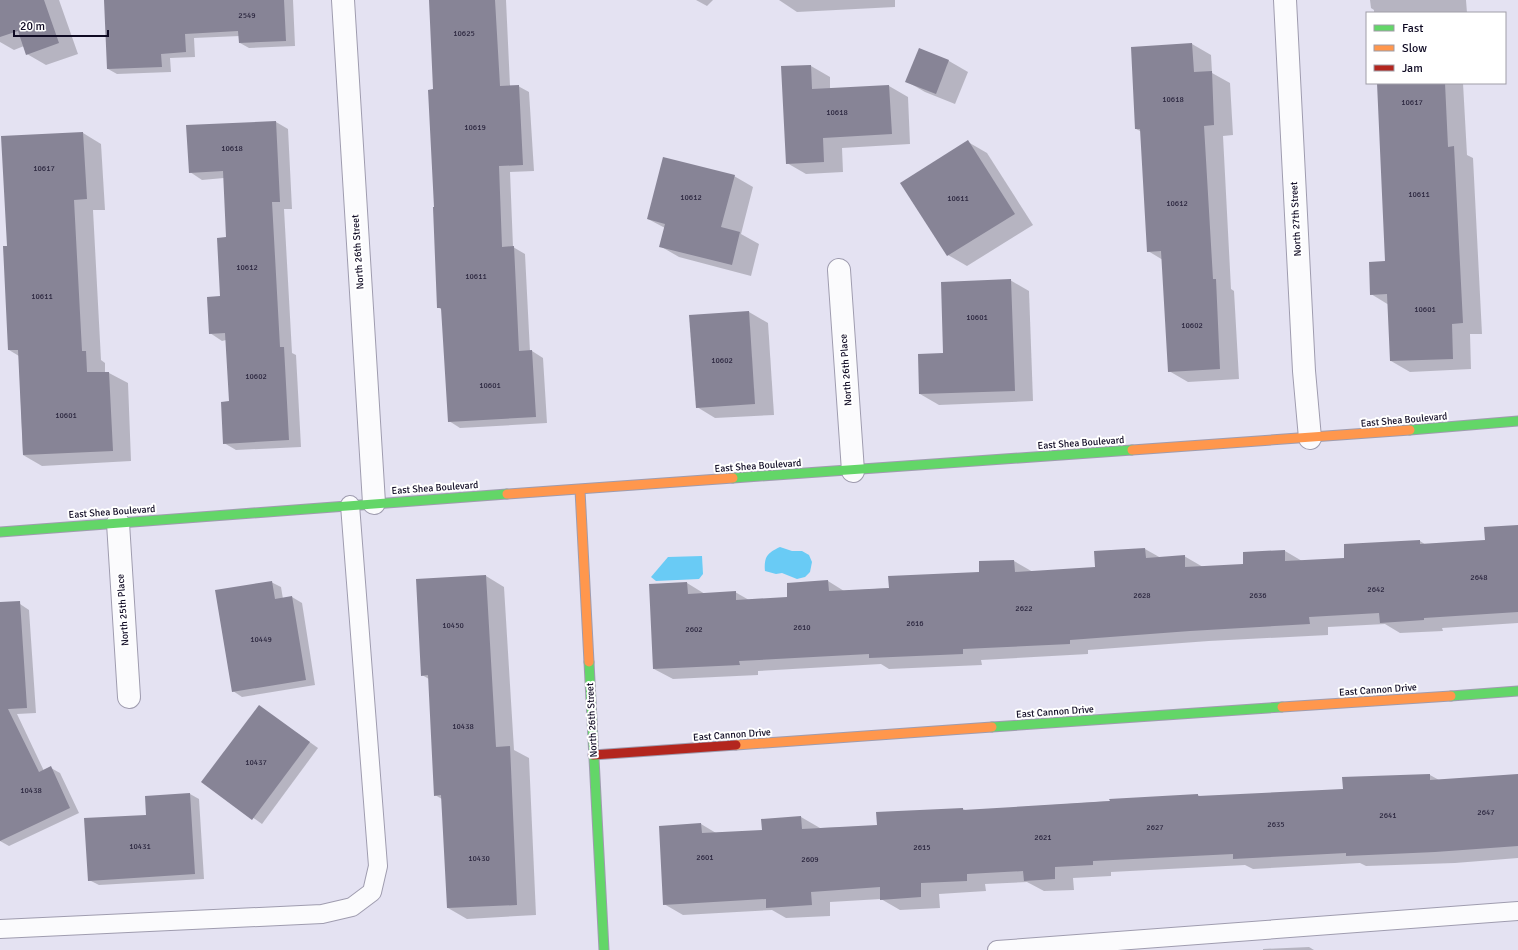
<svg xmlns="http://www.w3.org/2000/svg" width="1518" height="950" font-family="Signika,sans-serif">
	<rect width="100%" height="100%" fill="#e4e2f2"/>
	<!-- water -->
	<g fill="#69cbf5">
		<path d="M780 547 792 551H802L809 555 812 562 810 572 805 577 797 579 782 573 776 574 765 571C764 557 767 553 780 547Z"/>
		<path d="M702 556 703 574 699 579 656 581 651 577 668 557Z"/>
	</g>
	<!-- shadow -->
	<g fill="#0003">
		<path d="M0 0H59L78 54 46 65 27 54 24 46 14 50 0 42Z"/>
		<path d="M105 0H293L295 46 249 48 240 43V36L194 38 195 57 170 58 171 72 117 74 108 69Z"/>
		<path d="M430 0H506L510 86H518L529 92 534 171 510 172 513 247 525 254 530 352 532 351 543 358 547 423 460 428 449 421 442 310 438 307 435 208 434 90Z"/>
		<path d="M696 0H713L707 6Z"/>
		<path d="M779 0H895V7L797 12Z"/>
		<path d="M1370 0H1466L1467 13H1374V10L1371 8Z"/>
		<path d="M1192 44 1211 55 1212 73 1230 83 1233 135 1223 136 1231 289 1234 291 1239 379 1188 382 1169 371 1163 260 1148 251 1142 132 1136 129Z"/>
		<path d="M920 50 949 61 968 72 955 104 925 92 906 81Z"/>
		<path d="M811 66 830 77V89L889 86 908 97 910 144 842 148 843 172 806 174 787 163Z"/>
		<path d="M1378 83H1463L1467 155 1473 158 1482 334H1470L1471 369 1410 372 1391 361 1389 305 1371 294 1386 262Z"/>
		<path d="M276 122 288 129 292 209H284L292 353 296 355 301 447 236 450 224 443 230 402 226 340 222 341 210 333 221 297 227 238 224 178 202 180 190 172Z"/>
		<path d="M83 133 101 144 105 210H93L101 360 105 363V373H109L128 383 131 461 42 466 23 455 19 356 9 350 8 247Z"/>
		<path d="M968 142 987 153 1033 225 967 266 948 255Z"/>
		<path d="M734 176 753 187 741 234 759 244 751 276 679 257 660 246 665 228 648 219Z"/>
		<path d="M1010 280 1029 291 1033 401 939 405 920 394 944 354Z"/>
		<path d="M749 312 768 323 774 415 715 418 697 407Z"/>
		<path d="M1518 526V623L1442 628 1443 631 1400 633 1385 624 1328 627V635L1209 641 1088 650V654L981 660 982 665 889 669 881 664 758 671V675L673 679 654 669 687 583 705 594 735 592 749 600 788 598 828 581 844 591 890 588 980 573V562L1014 561 1033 572 1096 568 1145 549 1161 558 1184 556 1203 567 1244 565 1285 551 1302 561 1346 559 1420 541 1426 545 1486 541Z"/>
		<path d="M486 576 504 587 514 750 529 758 536 915 467 919 448 908 442 799 435 795 429 679 422 675Z"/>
		<path d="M271 582 281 587 283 599 292 597 302 603 315 685 242 697 233 691Z"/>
		<path d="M20 604 29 610 36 713 17 714 44 771 51 768 60 773 79 813 9 846 0 841V606Z"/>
		<path d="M259 706 318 748 262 824 203 782Z"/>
		<path d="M1430 775 1439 780 1518 775V858L1455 863 1366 866 1360 863 1253 869 1245 865 1111 872V876L1073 878 1074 890 1044 891 1027 882 985 884 986 891 939 894 940 908 900 910 881 899 830 902V916L786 918 772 910 683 915 664 904 701 824 716 833 763 831 801 817 820 828 878 826 877 813 963 809 967 811 1198 795 1201 797 1344 790Z"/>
		<path d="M190 794 199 799 204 879 99 885 89 880 147 815Z"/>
		<path d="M1309 947 1314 950H1263V949Z"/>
	</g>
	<!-- building -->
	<g fill="#878496">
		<path d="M0 0H44L59 43 26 55 18 31 0 37Z"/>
		<path d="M104 0H284L286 41 239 43 238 31 185 34 186 52 161 54 162 67 107 69Z"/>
		<path d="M429 0H495L500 86 519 85 523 165 499 166 502 247 514 246 519 351 532 350 536 417 448 422 441 308H437L433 207H434L428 90 433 89Z"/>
		<path d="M1192 43 1194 72 1212 71 1214 125 1204 126 1213 279H1216L1220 369 1168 372 1161 251 1147 252 1140 129H1135L1131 47Z"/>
		<path d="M919 48 949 60 936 94 905 82Z"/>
		<path d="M811 65 812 89 889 85 892 134 823 138 824 162 786 164 781 66Z"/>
		<path d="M1377 83H1445L1448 147 1454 146 1463 323 1452 324 1453 359 1390 361 1387 294 1370 295 1369 262 1385 261Z"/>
		<path d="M276 121 280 202H272L280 347H284L289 440 223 444 221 402 229 401 225 333 209 334 207 297 220 296 217 238 226 237 223 171 189 173 186 125Z"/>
		<path d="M83 132 87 199 74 200 82 351H86L87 372H109L113 451 23 455 18 350H8L3 246H7L1 136Z"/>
		<path d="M968 140 1015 214 947 256 900 183Z"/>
		<path d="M663 157 735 175 721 227 740 232 732 265 659 247 665 224 647 219Z"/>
		<path d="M1011 279 1015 391 919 394 918 354 943 353 941 282Z"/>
		<path d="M749 311 755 404 696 408 689 315Z"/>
		<path d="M1518 525V612L1424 618V620L1380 623 1379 613 1309 617 1310 624 1190 631 1070 640V644L963 649V654L869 658V654L739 661 740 665 653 669 649 584 687 582 688 594 736 591V600L787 597V583L828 580 829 591 889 588 888 576 979 572V561L1014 560 1015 572 1095 567 1094 551 1145 548 1146 558 1185 555V567L1243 564V552L1285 550V561L1344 558V544L1420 540V544L1485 540 1484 527Z"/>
		<path d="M486 575 496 747 510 746 517 905 447 908 441 795 434 796 428 675 421 676 416 579Z"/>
		<path d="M272 581 275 599 292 596 306 680 232 692 215 590Z"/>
		<path d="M20 601 27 708 8 709 39 772 51 766 70 808 0 841V602Z"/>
		<path d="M259 705 310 742 252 820 201 782Z"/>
		<path d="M1430 774V780L1518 774V846L1435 852 1346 856V853L1233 859V854L1093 861V865L1055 867V879L1024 881 1023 871 967 874V881L921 883V897L880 900V887L811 892 812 905 766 908V899L663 905 659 826 701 823 702 833 762 830 761 819 801 816 802 829 877 825 876 812 963 808V810L1110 801 1109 799 1198 794V796L1343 789 1342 777Z"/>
		<path d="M190 793 195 874 88 881 84 818 146 815 145 796Z"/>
	</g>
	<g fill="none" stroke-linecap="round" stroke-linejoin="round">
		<defs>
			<g id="lane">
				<path d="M0 929 322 914 352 907 372 892 378 866 350 505"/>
				<path d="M997 950 1518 911"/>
			</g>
			<g id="street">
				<path d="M343 0 374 503"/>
				<path d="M1285 0 1304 371 1310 438"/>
				<path d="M839 270 853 471"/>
				<path d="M118 523 129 697"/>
			</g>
			<g id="fast">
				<path d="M1410 430 1518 421"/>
				<path d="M733 478 1132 450"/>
				<path d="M0 532 507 494"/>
				<path d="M589 662 604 950"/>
				<path d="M1451 696 1518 691"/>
				<path d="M992 727 1282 707"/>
			</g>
			<g id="slow">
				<path d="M1132 450 1410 430"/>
				<path d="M580 490 589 662"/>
				<path d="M507 494 733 478"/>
				<path d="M1282 707 1451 696"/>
				<path d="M736 745 992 727"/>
			</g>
			<path id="jam" d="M593 755 736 745"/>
		</defs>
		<!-- lane casing -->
		<use href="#lane" stroke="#9f9caf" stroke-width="20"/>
		<!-- street casing -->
		<use href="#street" stroke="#9f9caf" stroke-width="24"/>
		<!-- fast casing -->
		<use href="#fast" stroke="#9f9caf" stroke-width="11"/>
		<!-- slow casing -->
		<use href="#slow" stroke="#9f9caf" stroke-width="11"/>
		<!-- jam casing -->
		<use href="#jam" stroke="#9f9caf" stroke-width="11"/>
		<!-- lane -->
		<use href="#lane" stroke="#fbfbfd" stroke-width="18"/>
		<!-- street -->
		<use href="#street" stroke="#fbfbfd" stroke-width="22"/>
		<!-- fast -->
		<use href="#fast" stroke="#63d668" stroke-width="9"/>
		<!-- slow -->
		<use href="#slow" stroke="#ff974d" stroke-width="9"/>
		<!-- jam -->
		<use href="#jam" stroke="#b3261e" stroke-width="9"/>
	</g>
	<g text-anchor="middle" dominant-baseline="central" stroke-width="4" stroke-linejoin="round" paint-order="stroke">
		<!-- number labels -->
		<g font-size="8" fill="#2d2840">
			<text x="247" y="15">2549</text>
			<text x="464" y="33">10625</text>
			<text x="1173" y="99">10618</text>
			<text x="1412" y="102">10617</text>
			<text x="837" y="112">10618</text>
			<text x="475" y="127">10619</text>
			<text x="232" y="148">10618</text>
			<text x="44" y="168">10617</text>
			<text x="1419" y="194">10611</text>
			<text x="691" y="197">10612</text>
			<text x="958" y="198">10611</text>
			<text x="1177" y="203">10612</text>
			<text x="247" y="267">10612</text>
			<text x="476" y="276">10611</text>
			<text x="42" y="296">10611</text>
			<text x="1425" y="309">10601</text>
			<text x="977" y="317">10601</text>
			<text x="1192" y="325">10602</text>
			<text x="722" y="360">10602</text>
			<text x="256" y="376">10602</text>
			<text x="490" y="385">10601</text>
			<text x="66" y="415">10601</text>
			<text x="1479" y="577">2648</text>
			<text x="1376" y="589">2642</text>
			<text x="1142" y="595">2628</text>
			<text x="1258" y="595">2636</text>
			<text x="1024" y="608">2622</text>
			<text x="915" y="623">2616</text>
			<text x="453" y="625">10450</text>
			<text x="802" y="627">2610</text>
			<text x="694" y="629">2602</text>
			<text x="261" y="639">10449</text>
			<text x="463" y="726">10438</text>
			<text x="256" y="762">10437</text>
			<text x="31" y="790">10438</text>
			<text x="1486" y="812">2647</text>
			<text x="1388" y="815">2641</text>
			<text x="1276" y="824">2635</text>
			<text x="1155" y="827">2627</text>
			<text x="1043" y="837">2621</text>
			<text x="140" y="846">10431</text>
			<text x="922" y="847">2615</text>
			<text x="705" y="857">2601</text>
			<text x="479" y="858">10430</text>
			<text x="810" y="859">2609</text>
		</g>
		<!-- street labels -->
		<g font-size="10" fill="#0f0a23" stroke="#fff">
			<text transform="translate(1296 219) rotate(-93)">North 27th Street</text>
			<text transform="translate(358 252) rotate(-94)">North 26th Street</text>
			<text transform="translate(846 370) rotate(-94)">North 26th Place</text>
			<text transform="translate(1404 420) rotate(-5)">East Shea Boulevard</text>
			<text transform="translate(1081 443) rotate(-4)">East Shea Boulevard</text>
			<text transform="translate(758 466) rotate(-4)">East Shea Boulevard</text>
			<text transform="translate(435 488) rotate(-4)">East Shea Boulevard</text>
			<text transform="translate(112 512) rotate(-4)">East Shea Boulevard</text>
			<text transform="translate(123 610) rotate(-94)">North 25th Place</text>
			<text transform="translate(1378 690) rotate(-4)">East Cannon Drive</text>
			<text transform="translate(1055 712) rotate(-4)">East Cannon Drive</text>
			<text transform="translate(592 720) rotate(-93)">North 26th Street</text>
			<text transform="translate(732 735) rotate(-4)">East Cannon Drive</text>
		</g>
	</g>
	<!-- legend -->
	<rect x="1366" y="12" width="140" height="72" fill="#ffffff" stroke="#9f9da7"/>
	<rect x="1374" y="25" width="20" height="6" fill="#63d668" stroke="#9f9da7"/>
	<text x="1402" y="32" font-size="12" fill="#0f0a23">Fast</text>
	<rect x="1374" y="45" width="20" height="6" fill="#ff974d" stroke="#9f9da7"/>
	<text x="1402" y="52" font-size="12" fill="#0f0a23">Slow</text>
	<rect x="1374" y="65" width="20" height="6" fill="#b3261e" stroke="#9f9da7"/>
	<text x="1402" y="72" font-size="12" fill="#0f0a23">Jam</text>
	<!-- scale -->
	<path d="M14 30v6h94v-6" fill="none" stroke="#0f0a23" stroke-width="2"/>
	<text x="20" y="30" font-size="12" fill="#0f0a23" stroke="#ffffff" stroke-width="3" paint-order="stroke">20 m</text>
</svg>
